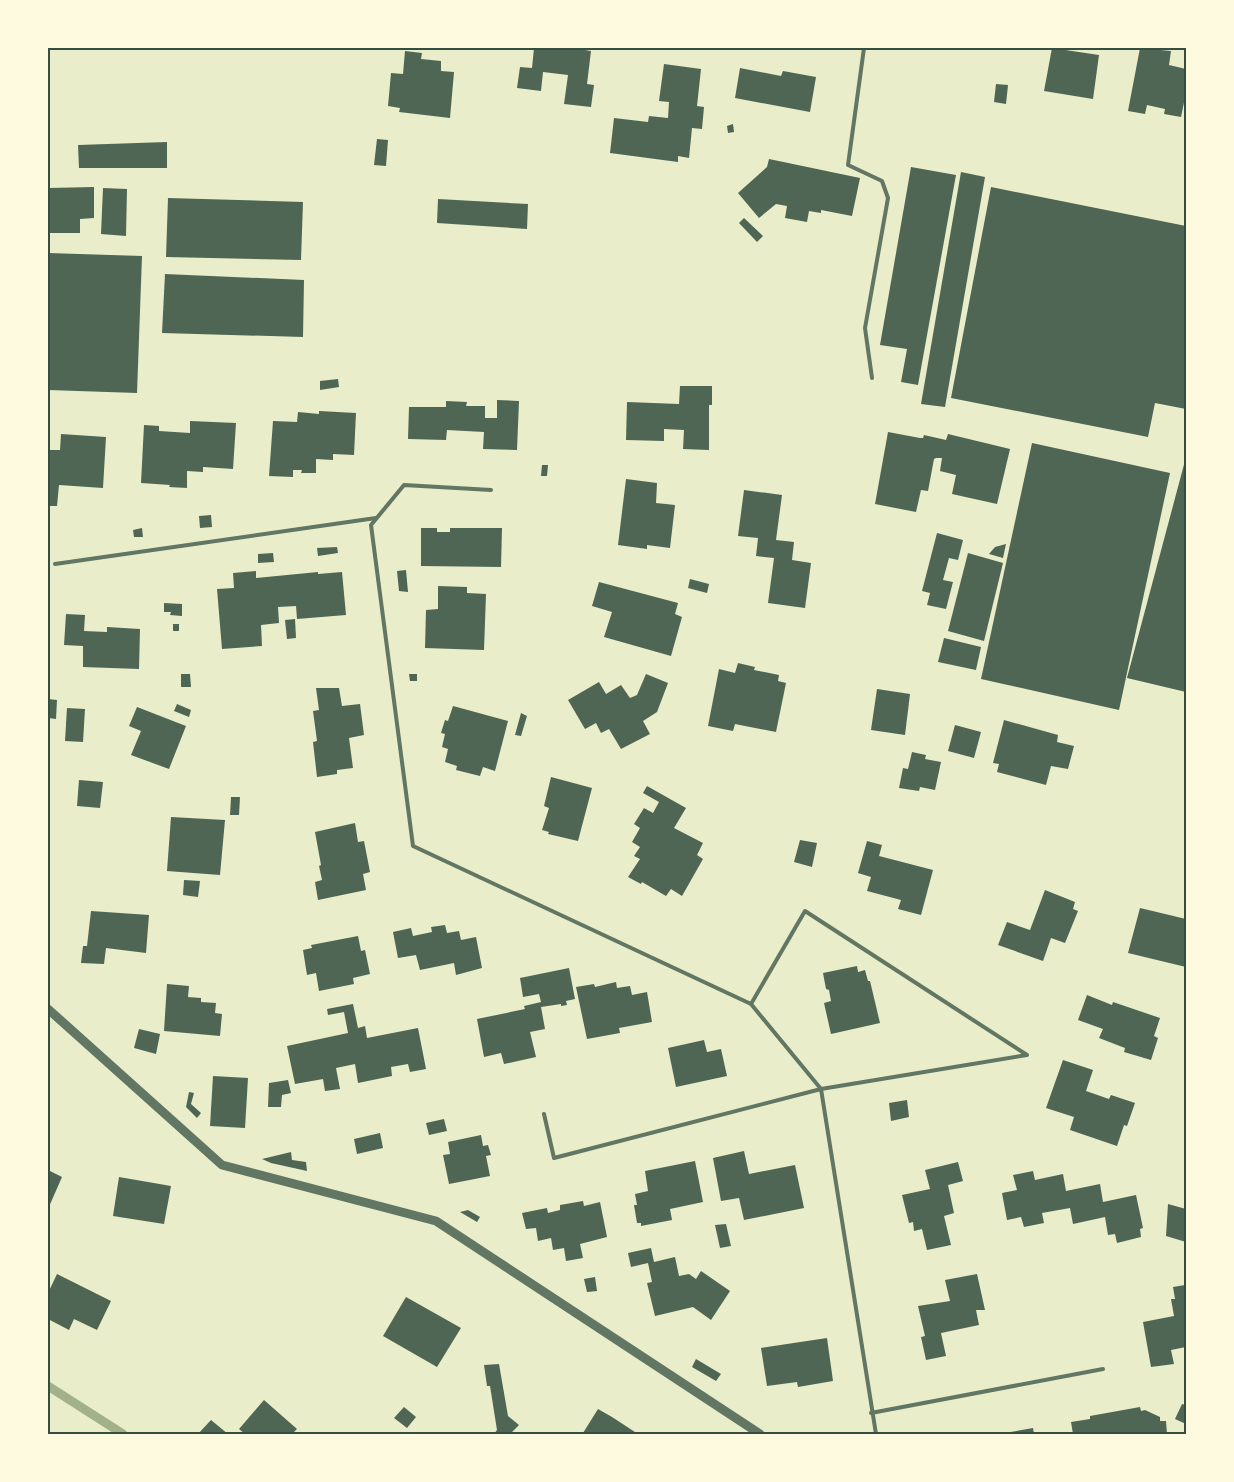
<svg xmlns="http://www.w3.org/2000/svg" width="1234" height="1482" font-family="Roboto,sans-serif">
	<rect width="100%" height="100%" fill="#e9edc9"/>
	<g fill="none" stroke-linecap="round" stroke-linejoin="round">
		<!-- stream -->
		<path stroke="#a3b18a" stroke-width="9" d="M48 1386 123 1434"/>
	</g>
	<!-- building -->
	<g fill="#4f6655">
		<path d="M534 48H573L591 51 587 84 594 85 591 107 564 104 568 75 543 72 541 91 517 88 520 67 532 68Z"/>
		<path d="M1052 48 1099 55 1093 99 1044 91Z"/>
		<path d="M1140 48 1171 51 1169 65 1186 69V93L1181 117 1164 114 1165 109 1147 105 1145 114 1128 111Z"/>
		<path d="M405 51 422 53 421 59 441 61V71L454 72 450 118 399 112 400 108 388 106 391 73 403 74Z"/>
		<path d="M664 64 701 69 697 106 704 107 702 129 692 128 689 158 678 156V162L610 153 614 118 648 122 649 116 668 118 669 102 659 101Z"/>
		<path d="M740 68 781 76 783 71 816 77 810 112 735 98Z"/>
		<path d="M996 84 1008 85 1006 104 994 102Z"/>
		<path d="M733 124 734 132 728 133 727 126Z"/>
		<path d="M377 139 388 140 386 166 374 165Z"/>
		<path d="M167 142V168H79L78 145Z"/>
		<path d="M769 159 860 178 852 216 821 210V213L809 211 807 222 785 218 787 206 776 204 759 218 738 193 767 167Z"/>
		<path d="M911 167 956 175 918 385 901 382 907 349 880 345Z"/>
		<path d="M961 172 985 177 945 407 921 404Z"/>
		<path d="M94 187V218L80 219V233H48V188Z"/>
		<path d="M991 187 1186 226V409L1155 403 1148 437 951 398Z"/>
		<path d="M103 188 127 189 126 236 101 234Z"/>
		<path d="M168 198 303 202 301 260 166 257Z"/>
		<path d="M438 199 528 204 527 229 437 223Z"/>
		<path d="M744 218 763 236 757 242 739 223Z"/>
		<path d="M48 253 142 256 137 393 48 390Z"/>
		<path d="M165 274 304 280 303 337 162 333Z"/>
		<path d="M338 379 339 387 320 390V381Z"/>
		<path d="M680 386H712V405H709V450L683 449 684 430 664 429V441L626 440 627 402 679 404Z"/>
		<path d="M497 400 519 401 517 450 483 449 484 432 447 430 446 440 408 439 409 407H446V401L467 402 466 406H485V418H497Z"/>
		<path d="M319 411 356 413 354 455 333 454V460L316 459V473H301L302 470H293V477L269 476 273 421 297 422 298 412 319 414Z"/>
		<path d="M190 421 236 423 233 469 203 467V472L187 471V488L169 487 170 485 141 483 144 425 159 426V431L190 433Z"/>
		<path d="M888 432 920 438H923L924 435 946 440 948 434 1010 449 997 504 952 494 956 475 940 471 942 458H936L934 459 928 491 921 490 916 512 875 504Z"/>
		<path d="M61 434 106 437 103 488 59 485 57 506H48V450H60Z"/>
		<path d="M1032 443 1170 473 1119 710 981 679Z"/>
		<path d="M1186 457V692L1127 678Z"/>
		<path d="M542 465H548L547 476H541Z"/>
		<path d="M626 479 657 483 656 503 675 505 670 548 647 545V549L618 545Z"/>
		<path d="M744 490 782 495 776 540 794 542 792 560 811 563 805 608 768 603 774 558 756 556 758 538 738 536Z"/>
		<path d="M211 515 212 527 200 528 199 516Z"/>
		<path d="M142 528 143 537H134L133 530Z"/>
		<path d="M421 528H437V532H450V528H502L501 567 421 566Z"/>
		<path d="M937 533 963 540 958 560 949 558 943 580 953 582 946 609 927 605 930 593 922 591Z"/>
		<path d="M1006 544 1003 558 989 554 995 547Z"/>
		<path d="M337 547 338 553 318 556 317 548Z"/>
		<path d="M273 553 274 562 258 563V554Z"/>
		<path d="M968 553 1003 563 984 641 948 631Z"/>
		<path d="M406 570 408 592 399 591 397 571Z"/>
		<path d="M256 571V578L318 572V574L342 572 346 615 297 619 296 606 278 607 279 623 261 625 262 646 222 649 217 589 234 588 233 573Z"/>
		<path d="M690 579 709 584 707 593 688 588Z"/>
		<path d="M599 582 678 603 675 614 682 617 671 656 604 637 612 612 592 606Z"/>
		<path d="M438 586 467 587V593L486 594 484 650 425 648 426 610 438 609Z"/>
		<path d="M164 603 182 604V616L170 615 171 612H164Z"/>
		<path d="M66 614 85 615 84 631 107 632V627L140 629 139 669 83 667V646L64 645Z"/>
		<path d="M295 619 296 638 287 639 285 620Z"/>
		<rect x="173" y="624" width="6" height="7"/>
		<path d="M944 638 981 647 976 670 938 662Z"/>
		<path d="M738 663 755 667 754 670 779 675 778 681 786 683 776 732 735 724 733 731 708 726 719 669 735 673Z"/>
		<path d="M181 674H190L191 687H181Z"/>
		<path d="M409 674H417V681H410Z"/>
		<path d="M646 674 668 683 657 712 643 721 650 734 621 749 609 729 601 733 596 723 585 729 568 700 599 682 606 694 621 685 630 698 637 695Z"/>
		<path d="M316 688H339L342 706 360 704 364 735 349 738 353 768 337 770V774L317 777 313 742 317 741 313 711 319 710Z"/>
		<path d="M877 689 910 694 905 735 871 730Z"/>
		<path d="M48 699 57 700 56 719 48 718Z"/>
		<path d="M177 704 191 710 189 717 174 711Z"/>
		<path d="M453 706 508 721 495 771 483 767 480 776 456 770 457 766 445 762 448 749 442 747 445 734 441 733 445 720 448 721Z"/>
		<path d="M137 707 186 726 169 769 131 755 141 731 129 726Z"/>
		<path d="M67 708 85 709 83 742 65 741Z"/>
		<path d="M521 713 527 716 521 736 515 735Z"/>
		<path d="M1004 720 1058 735 1057 742 1074 746 1068 769 1051 766 1046 785 997 772 999 764 993 763Z"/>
		<path d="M955 725 981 732 974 758 948 751Z"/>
		<path d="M912 752 926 755 925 759 941 762 935 790 920 787 919 791 899 788 903 768 908 769Z"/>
		<path d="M551 777 592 788 578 841 548 834 549 832 542 830 549 808 544 806Z"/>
		<path d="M79 780 103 782 100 808 77 806Z"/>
		<path d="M647 786 686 808 674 828 703 843 697 855 703 859 682 896 671 889 666 896 642 882 641 884 628 877 640 859 634 856 640 847 632 842 640 828 634 824 644 808 653 813 659 802 643 793Z"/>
		<path d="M231 797H240L239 815H230Z"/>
		<path d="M171 817 225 820 220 875 167 871Z"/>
		<path d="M355 823 358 842 364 841 370 872 363 874 366 890 318 900 315 882 322 880 319 866 321 865 315 832Z"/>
		<path d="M800 840 817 843 812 867 794 862Z"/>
		<path d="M867 841 882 845 879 856 933 870 921 915 898 909 901 900 867 891 871 877 858 873Z"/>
		<path d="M184 880 200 881 198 897 183 895Z"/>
		<path d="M1045 890 1075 902 1073 909 1078 911 1065 943 1051 938 1043 961 998 945 1007 922 1030 930Z"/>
		<path d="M1140 908 1186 919V967L1128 953Z"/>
		<path d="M91 911 149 915 146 953 106 948 104 964 81 963 83 946H87Z"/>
		<path d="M445 925 447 933 459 931 461 940 476 937 482 968 456 975 454 963 420 970 416 955 398 958 393 932 411 928 413 936 432 932 431 927Z"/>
		<path d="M358 936 361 951 365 950 370 974 353 978 354 984 319 991 316 973 307 975 303 950 312 948 311 945Z"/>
		<path d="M857 966 858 972 865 970 868 981H870L880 1023 831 1034 824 1003 831 1001 829 990 826 989 823 973Z"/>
		<path d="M569 968 575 999 566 1001 567 1005 561 1006V1004L541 1007 545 1029 530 1032 536 1057 504 1064 501 1053 484 1057 477 1019 525 1009 524 1006 541 1002 539 994 523 997 520 978Z"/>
		<path d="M616 982 617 988 630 986 632 995 647 992 652 1022 619 1028 620 1033 587 1039 576 987 594 984 595 987Z"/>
		<path d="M167 984 189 986 188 997 201 998V1002L216 1003 215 1013 222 1014 220 1036 164 1031Z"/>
		<path d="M1087 995 1112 1005 1113 1002 1160 1018 1154 1036 1158 1038 1151 1060 1124 1052 1125 1048 1099 1038 1103 1029 1078 1020Z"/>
		<path d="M353 1004 358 1028 365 1026 367 1038 418 1028 426 1069 410 1072 408 1064 391 1067 392 1076 358 1083 355 1064 336 1068 340 1089 325 1091 323 1079 295 1084 287 1046 348 1033 344 1012 328 1015 327 1009Z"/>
		<path d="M139 1029 160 1034 156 1054 134 1048Z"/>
		<path d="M704 1040 707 1052 721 1049 727 1076 676 1087 668 1048Z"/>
		<path d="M1063 1060 1093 1070 1086 1091 1109 1099 1111 1095 1135 1103 1127 1126 1124 1125 1117 1146 1070 1130 1074 1117 1046 1108Z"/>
		<path d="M213 1076 248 1078 245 1128 210 1126Z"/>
		<path d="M288 1080 291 1093 282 1095 281 1107H268L269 1083Z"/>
		<path d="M189 1092 194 1093 191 1104 201 1113 197 1118 186 1107Z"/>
		<path d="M907 1100 909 1117 891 1121 889 1103Z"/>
		<path d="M444 1119 447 1131 429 1135 426 1123Z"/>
		<path d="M380 1133 383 1148 357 1154 354 1139Z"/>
		<path d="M481 1135 483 1146 488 1145 491 1155 486 1156 490 1176 449 1184 443 1155 450 1154 448 1142Z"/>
		<path d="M744 1151 749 1174 795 1165 804 1208 744 1220 739 1198 721 1201 713 1158Z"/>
		<path d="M291 1152 292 1160 306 1162 307 1171 271 1163 262 1159Z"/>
		<path d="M695 1161 703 1202 670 1209 672 1220 641 1226V1223H637L634 1205H637L635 1194 648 1191 645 1171Z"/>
		<path d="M958 1162 963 1181 948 1185 954 1213 944 1216 951 1245 927 1250 922 1229 914 1231 913 1222 909 1223 902 1195 930 1189 925 1170Z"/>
		<path d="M48 1170 62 1177 48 1209Z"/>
		<path d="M1033 1171 1035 1180 1063 1174 1066 1191 1100 1184 1103 1202 1136 1195 1143 1228 1140 1229 1141 1237 1117 1243 1115 1234 1108 1235 1105 1217 1073 1224 1070 1208 1042 1213 1044 1223 1024 1227 1021 1217 1007 1220 1002 1193 1017 1190 1013 1175Z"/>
		<path d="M119 1177 171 1186 164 1224 113 1216Z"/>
		<path d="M583 1201 584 1206 600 1202 607 1237 580 1244 583 1258 566 1261 564 1248 553 1250 551 1238 538 1241 536 1228 526 1229 522 1213 547 1208 548 1213 560 1210V1205Z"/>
		<path d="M1168 1204 1186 1209V1242L1166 1236Z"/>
		<path d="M468 1210 480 1217 477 1222 460 1212Z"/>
		<path d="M726 1224 731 1246 720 1248 715 1225Z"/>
		<path d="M651 1248 654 1262 675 1257 679 1276 689 1274 696 1279 701 1271 730 1291 711 1320 693 1307 655 1316 647 1283 652 1282 648 1263 631 1267 628 1253Z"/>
		<path d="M57 1274 111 1301 97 1330 74 1319 69 1330 48 1319V1293Z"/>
		<path d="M977 1274 985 1310H976L979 1325 941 1333 946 1356 926 1360 921 1337 925 1336 918 1306 950 1301 945 1280Z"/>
		<path d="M595 1277 597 1291 587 1292 584 1279Z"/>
		<path d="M1185 1285 1186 1296V1347L1171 1350 1174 1364 1151 1367 1143 1322 1174 1316 1171 1299H1175L1173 1287Z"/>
		<path d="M406 1297 461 1328 437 1367 383 1336Z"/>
		<path d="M827 1338 833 1381 798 1387 797 1382 767 1386 761 1348Z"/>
		<path d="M696 1359 721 1374 716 1381 692 1367Z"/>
		<path d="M499 1364 508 1416 519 1425 510 1434H494L497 1430 490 1386H487L484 1365Z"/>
		<path d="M264 1400 297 1429 292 1434H245L239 1429Z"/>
		<path d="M1182 1404 1186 1405V1424L1175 1419Z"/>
		<path d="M404 1407 416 1417 407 1428 394 1418Z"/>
		<path d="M1140 1407 1141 1411 1145 1410 1160 1417V1421H1166L1167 1434H1073L1071 1422 1090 1419V1416Z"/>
		<path d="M598 1409 612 1417 638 1434H585L583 1433Z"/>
		<path d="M211 1420 228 1434H198Z"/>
		<path d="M1033 1428 1034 1434H999Z"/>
	</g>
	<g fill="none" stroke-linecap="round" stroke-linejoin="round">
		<!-- service -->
		<g stroke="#617663" stroke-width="4">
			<path d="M864 48 848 165 882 181 888 198 865 328 872 378"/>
			<path d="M491 490 404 485 371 525 413 846 751 1004 821 1089 876 1434"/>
			<path d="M55 564 376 518"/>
			<path d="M544 1114 554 1158 821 1089 1027 1055 805 911 751 1004"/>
			<path d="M871 1413 1103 1369"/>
		</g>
		<!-- tertiary -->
		<path stroke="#617663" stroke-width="9" d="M48 1009 222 1165 436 1221 760 1434"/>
	</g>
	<!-- border -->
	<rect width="1234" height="1482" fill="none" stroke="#fefae0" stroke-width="98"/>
	<rect x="49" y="49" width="1136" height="1384" fill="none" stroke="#344e41" stroke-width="2"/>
</svg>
